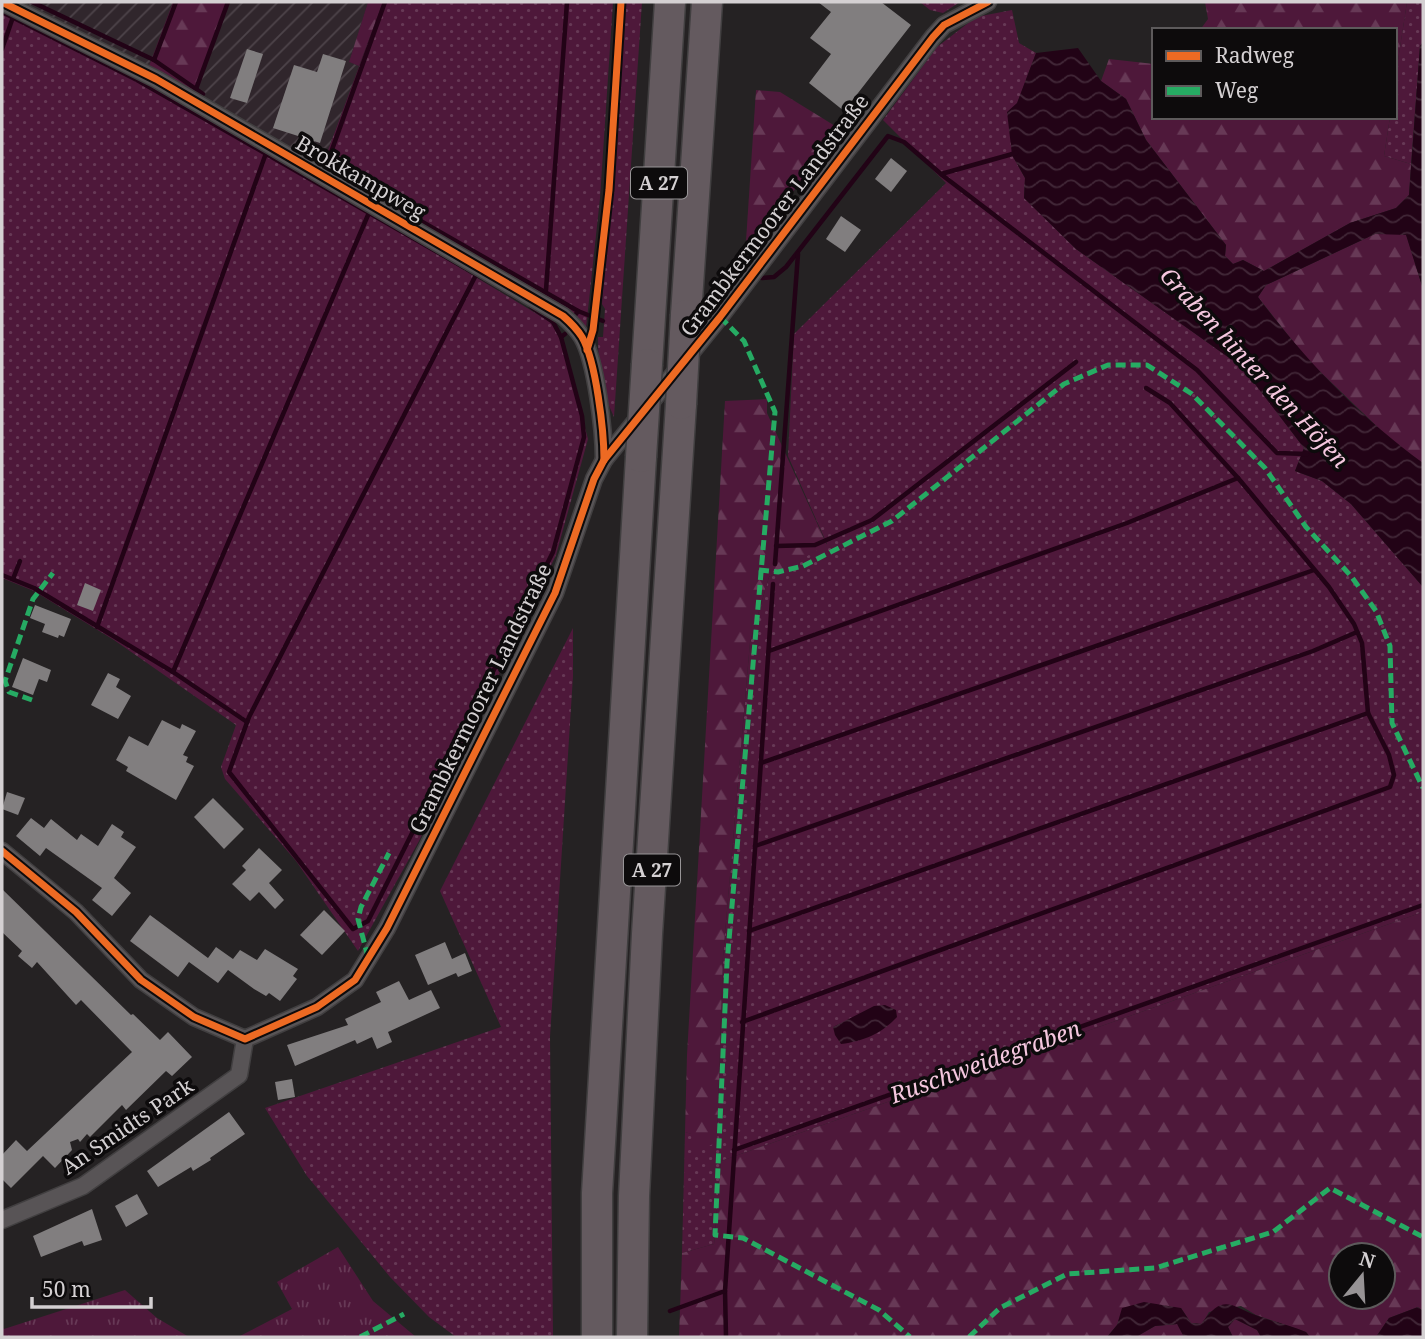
<svg xmlns="http://www.w3.org/2000/svg" width="1425" height="1339" font-family="'Noto Serif',serif">
	<defs>
		<pattern id="industrial-furrows" width="10" height="10" patternUnits="userSpaceOnUse" patternTransform="scale(1.75)"><rect width="10" height="10" fill="#30262c"/><path d="M-1 1l2-2M0 10L10 0M9 11l2-2" fill="none" stroke="#4d444a"/></pattern>
		<pattern id="grass-dots" width="8" height="8" patternUnits="userSpaceOnUse" patternTransform="scale(1.75)"><rect width="8" height="8" fill="#4e183a"/><path d="M2 2h.1M6 6h.1" fill="none" stroke="#673956" stroke-width="1.8" stroke-linecap="round"/></pattern>
		<pattern id="forest-firs" width="22" height="20" patternUnits="userSpaceOnUse" patternTransform="scale(1.75)"><rect width="22" height="20" fill="#4e183a"/><path d="M5 1l3.5 6h-7zM16 11l3.5 6h-7z" fill="#673956"/></pattern>
		<pattern id="park-tufts" width="24" height="20" patternUnits="userSpaceOnUse" patternTransform="scale(1.75)"><rect width="24" height="20" fill="#4e183a"/><path d="M3 7l-1-3M5 7V3M7 7l1-3M15 17l-1-3M17 17v-4M19 17l1-3" fill="none" stroke="#673956"/></pattern>
		<pattern id="water-waves" width="16" height="10" patternUnits="userSpaceOnUse" patternTransform="scale(1.75)"><rect width="16" height="10" fill="#220316"/><path d="M0 5q4-4 8 0t8 0" fill="none" stroke="#412737"/></pattern>
	</defs>
	<rect width="100%" height="100%" fill="#252223"/>
	<!-- industrial -->
	<g fill="url(#industrial-furrows)">
		<path d="M22 2H173L149 66Z"/>
		<path d="M229 2H368L349 62 359 66 327 153 316 167 196 94Z"/>
	</g>
	<!-- grass -->
	<g fill="url(#grass-dots)">
		<path d="M383 2H613L600 198 586 328 556 303 316 167 319 156 327 153Z"/>
		<path d="M625 2H642L614 417C602 392 598 365 598 337H603L605 309 602 304Z"/>
		<path d="M920 2H960L943 13 930 10Z"/>
		<path d="M1407 2H1423V42L1420 46 1411 164 1384 156 1390 117H1395V80Z"/>
		<path d="M1012 10 1019 43 1036 53 1017 104 1012 144V155L1025 178 1024 198 1076 249 1242 367 1304 448 1295 471 1322 481 1351 504 1423 587V912L721 1161 714 1244 682 1253 685 1132 717 1142 723 957 750 642 769 577 827 544 788 456 794 334 946 183 883 120 937 47 976 17Z"/>
		<path d="M2 13 160 88 557 326 588 439 556 555 419 841 358 951 296 861 225 779 221 767 236 725 114 640 34 591 2 578Z"/>
		<path d="M573 628V676L550 1037 553 1337H456L429 1317 390 1277 307 1176 265 1108 501 1027 440 891Z"/>
	</g>
	<!-- forest -->
	<g fill="url(#forest-firs)" fill-rule="evenodd">
		<path d="M173 2H229L196 94 149 66Z"/>
		<path d="M368 2H383L359 66 349 62Z"/>
		<path d="M1205 2H1407L1395 80V30H1200L1208 19Z"/>
		<path d="M1109 59 1154 64V117H1390L1384 156 1411 164 1409 195 1396 208 1350 223 1264 271 1243 260 1233 264 1225 256 1226 245 1146 140 1126 99 1101 81Z"/>
		<path d="M756 90 780 92 840 129 745 256Z"/>
		<path d="M1394 232 1406 234 1423 289V497L1391 440 1306 358 1258 297 1266 285 1375 234Z"/>
		<path d="M767 399V413L827 545 769 577 750 642 723 957 717 1142 697 1152 691 1134 685 1132 687 1055 725 401Z"/>
		<path d="M1423 912V1311L1418 1307 1389 1318 1376 1337H1310L1306 1332 1256 1315 1241 1306 1209 1312 1202 1324 1191 1323 1181 1308 1123 1309 1117 1325 1107 1337H679L682 1253 714 1244 721 1161ZM1341 1255H1383V1297H1341Z"/>
		<path d="M1235 1319 1257 1330 1261 1337H1233L1228 1327Z"/>
		<path d="M1178 1324 1184 1337H1136L1155 1326Z"/>
	</g>
	<!-- park -->
	<g fill="url(#park-tufts)">
		<path d="M338 1247 373 1301 416 1337H238L292 1309 277 1282Z"/>
		<path d="M125 1290 157 1318 189 1337H2V1327L4 1329Z"/>
	</g>
	<!-- water -->
	<g fill="url(#water-waves)">
		<path d="M1423 42V289L1406 235 1375 234 1266 285 1258 297C1305 360 1360 417 1423 463V587L1351 504 1322 481 1295 471 1304 448 1242 367 1076 249 1024 198 1025 178 1012 155 1007 112 1017 103 1036 53 1078 48 1101 81 1126 99 1146 140 1226 245 1225 256 1233 264 1243 260 1264 271 1350 223 1396 208 1409 195 1420 46Z"/>
		<path d="M885 1005 896 1010 897 1017C881 1034 864 1041 841 1044L835 1035 833 1027 874 1006Z"/>
		<path d="M1144 1302 1181 1308 1191 1323 1201 1324C1224 1292 1230 1306 1258 1316 1274 1322 1290 1325 1306 1332L1310 1337H1261L1257 1330 1235 1319 1228 1327 1233 1337H1184L1177 1324 1155 1326 1136 1337H1107L1117 1325 1122 1308Z"/>
		<path d="M1418 1307 1423 1311V1337H1376L1389 1318Z"/>
	</g>
	<g fill="none" stroke-linecap="round" stroke-linejoin="round">
		<!-- stream -->
		<g stroke="#220316" stroke-width="4.5">
			<path d="M32 2 154 60 196 89"/>
			<path d="M2 12 137 80 521 300"/>
			<path d="M2 49 13 17"/>
			<path d="M154 60 176 2"/>
			<path d="M203 94 196 89 228 2"/>
			<path d="M316 161 578 311"/>
			<path d="M323 165 329 158 385 2"/>
			<path d="M942 175 1197 370 1277 453 1307 454"/>
			<path d="M476 275 249 717 229 772 353 929 368 921 553 552 584 437 582 416 561 337 565 334"/>
			<path d="M762 278 774 277 786 267 888 136 904 142 941 174 1016 153"/>
			<path d="M546 290 567 2"/>
			<path d="M531 307 553 322 561 337"/>
			<path d="M576 314 578 311 603 321"/>
			<path d="M776 546 815 545 872 520 1076 362"/>
			<path d="M775 564 798 254"/>
			<path d="M2 575 34 588 173 672 247 722"/>
			<path d="M13 579 20 561"/>
			<path d="M97 627 265 156"/>
			<path d="M769 651 1127 523 1238 478"/>
			<path d="M173 672 368 215"/>
			<path d="M761 763 1314 570"/>
			<path d="M755 846 1313 651 1357 632"/>
			<path d="M749 931 1368 713"/>
			<path d="M742 1022 1390 787 1394 775 1389 755 1368 713 1362 643 1354 624 1329 587 1238 478 1170 403 1146 388"/>
			<path d="M734 1150 1423 905"/>
			<path d="M725 1291 726 1337"/>
			<path d="M670 1311 725 1291 773 584"/>
		</g>
	</g>
	<!-- building -->
	<g fill="#817e7f">
		<path d="M818 2H881L911 25 844 111 809 83 831 54 810 38 831 12Z"/>
		<path d="M247 49 263 54 247 103 230 98Z"/>
		<path d="M323 54 346 61 320 143 273 128 294 65 317 72Z"/>
		<path d="M891 158 907 171 891 192 875 179Z"/>
		<path d="M841 216 861 230 845 252 826 239Z"/>
		<path d="M85 583 101 590 93 611 77 605Z"/>
		<path d="M35 605 71 619 64 637 59 635 58 638 42 632 45 624 30 618Z"/>
		<path d="M23 658 51 670 47 682 39 679 33 695 12 687Z"/>
		<path d="M108 673 120 679 116 687 131 696 118 719 91 705Z"/>
		<path d="M162 720 180 729 182 724 196 731 183 755 188 757 186 762 194 766 176 800 126 771 128 767 116 760 129 736 148 746Z"/>
		<path d="M7 792 25 798 18 815 2 809Z"/>
		<path d="M213 798 244 829 224 849 194 817Z"/>
		<path d="M31 818 44 828 51 819 77 840 81 834 98 846 112 824 124 832 121 837 136 847 114 878 131 893 112 916 92 900 102 888 46 848 40 856 16 836Z"/>
		<path d="M259 848 282 870 269 883 284 900 275 909 259 892 250 901 232 884 246 870 242 866Z"/>
		<path d="M2 889 131 1015 133 1014 160 1040 168 1032 192 1057 172 1076 166 1071 126 1110 122 1105 90 1137 87 1134 80 1142 78 1139 70 1142 72 1150 55 1168 43 1156 11 1188 2 1179V1155L16 1140 27 1151 132 1052 81 1000 76 1005 37 962 32 968 18 956 22 951 2 932Z"/>
		<path d="M324 910 345 931 322 955 300 935Z"/>
		<path d="M150 915 208 958 216 947 233 959 240 950 257 960 265 949 298 969 293 976 297 979 280 1001 269 993 266 996 254 989 228 970 218 983 189 962 178 977 130 941Z"/>
		<path d="M445 942 452 959 465 953 472 971 458 977 456 973 428 985 415 955Z"/>
		<path d="M399 981 409 1000 431 990 440 1008 388 1032 392 1042 377 1049 372 1037 357 1044 355 1040 295 1066 287 1045 348 1025 345 1019 381 1002 376 992Z"/>
		<path d="M292 1079 295 1097 278 1100 275 1082Z"/>
		<path d="M229 1112 245 1134 210 1158 211 1160 193 1171 191 1167 158 1187 147 1171Z"/>
		<path d="M137 1194 148 1214 126 1227 115 1206Z"/>
		<path d="M92 1209 102 1240 84 1246 82 1241 41 1257 33 1236Z"/>
	</g>
	<g fill="none" stroke-linecap="round" stroke-linejoin="round">
		<defs>
			<g id="minor">
				<path d="M2 2 156 79 563 316C570 322 577 329 582 337 596 361 604 431 604 460"/>
				<path d="M2 851 76 912 141 980 194 1017 245 1039 317 1007 355 980 387 928 555 593 594 479 604 460 720 317 933 37 944 25 988 2"/>
				<path d="M2 1220 83 1186 239 1075 245 1039"/>
			</g>
			<g id="motorway">
				<path d="M686 315 707 2"/>
				<path d="M647 364 670 2"/>
				<path d="M597 1337V1193L641 457"/>
				<path d="M632 1337 634 1196 647 934 681 404"/>
			</g>
		</defs>
		<!-- minor casing -->
		<use href="#minor" stroke="#413f40" stroke-width="19"/>
		<!-- motorway casing -->
		<use href="#motorway" stroke="#413f40" stroke-width="33"/>
		<!-- minor -->
		<use href="#minor" stroke="#585456" stroke-width="16"/>
		<!-- motorway -->
		<use href="#motorway" stroke="#645a5f" stroke-width="30"/>
		<defs>
			<g id="motorway-bridge">
				<path d="M681 404 686 315"/>
				<path d="M641 457 647 364"/>
			</g>
		</defs>
		<!-- motorway-bridge casing -->
		<use href="#motorway-bridge" stroke="#413f40" stroke-width="33" stroke-linecap="butt"/>
		<!-- motorway-bridge -->
		<use href="#motorway-bridge" stroke="#645a5f" stroke-width="30"/>
		<!-- quiet -->
		<g stroke="#26ab63" stroke-width="5" stroke-dasharray="10 5" stroke-linecap="butt">
			<path d="M720 317 744 341 775 412 727 963 715 1235 743 1238 879 1310 910 1337"/>
			<path d="M759 570 778 572 803 566 892 521 1064 384 1108 365H1147L1192 394 1265 468 1306 527 1351 576 1376 611 1390 646 1392 723 1423 788"/>
			<path d="M32 700 9 692 5 681 33 599 53 573"/>
			<path d="M368 957 358 919 361 907 389 853"/>
			<path d="M360 1337 404 1314"/>
			<path d="M969 1337 1000 1308 1067 1274 1155 1268 1273 1232 1330 1188 1423 1237"/>
		</g>
		<defs>
			<g id="cycleway">
				<path d="M2 2 156 79 563 316C570 322 577 329 582 337 596 361 604 431 604 460"/>
				<path d="M587 350 593 330 609 190 621 2"/>
				<path d="M2 851 76 912 141 980 194 1017 245 1039 317 1007 355 980 387 928 555 593 594 479 604 460 720 317 933 37 944 25 988 2"/>
			</g>
		</defs>
		<!-- cycleway casing -->
		<use href="#cycleway" stroke="#0d0b0c" stroke-width="11"/>
		<!-- cycleway -->
		<use href="#cycleway" stroke="#ed6a23" stroke-width="7"/>
	</g>
	<g text-anchor="middle" dominant-baseline="central" stroke-width="7" stroke-linejoin="round" paint-order="stroke">
		<!-- shield labels -->
		<g fill="#0d0b0c" stroke="#989597" stroke-width="2">
			<rect x="631" y="167.5" width="56" height="31" rx="5"/>
			<rect x="624" y="854.5" width="56" height="31" rx="5"/>
		</g>
		<g font-size="19" font-weight="bold" fill="#d4d0d2">
			<text x="659" y="183">A 27</text>
			<text x="652" y="870">A 27</text>
		</g>
		<!-- street labels -->
		<g font-size="21" fill="#d4d0d2" stroke="#0d0b0c">
			<text transform="translate(361 177) rotate(30)">Brokkampweg</text>
			<text transform="translate(774 215) rotate(-53)">Grambkermoorer Landstraße</text>
			<text transform="translate(480 698) rotate(-64)">Grambkermoorer Landstraße</text>
			<text transform="translate(127 1126) rotate(-34)">An Smidts Park</text>
		</g>
		<!-- water labels -->
		<g font-size="23" font-style="italic" fill="#f5c7df" stroke="#0d0b0c">
			<text transform="translate(1255 367) rotate(47)">Graben hinter den Höfen</text>
			<text transform="translate(985 1061) rotate(-20)">Ruschweidegraben</text>
		</g>
	</g>
	<!-- border -->
	<rect width="1425" height="1339" fill="none" stroke="#d4d0d2" stroke-width="7"/>
	<!-- legend -->
	<rect x="1152" y="28" width="245" height="91" fill="#0d0b0c" stroke="#5d5a5b" stroke-width="2"/>
	<rect x="1166" y="51" width="35" height="10" fill="#ed6a23" stroke="#5d5a5b" stroke-width="2"/>
	<text x="1215" y="63" font-size="21" fill="#d4d0d2">Radweg</text>
	<rect x="1166" y="86" width="35" height="10" fill="#26ab63" stroke="#5d5a5b" stroke-width="2"/>
	<text x="1215" y="98" font-size="21" fill="#d4d0d2">Weg</text>
	<!-- north arrow -->
	<g transform="translate(1362 1276) rotate(18)"><circle r="33" fill="#0d0b0c" stroke="#5d5a5b" stroke-width="2"/>
	<path d="M0-5L12 26L0 18L-12 26Z" fill="#979395"/>
	<text y="-10" font-size="19" font-weight="bold" text-anchor="middle" fill="#d4d0d2">N</text>
	</g>
	<!-- scale -->
	<path d="M32 1297v10h119v-10" fill="none" stroke="#d4d0d2" stroke-width="3.5"/>
	<text x="42" y="1297" font-size="21" fill="#d4d0d2" stroke="#0d0b0c" stroke-width="5" paint-order="stroke">50 m</text>
</svg>
